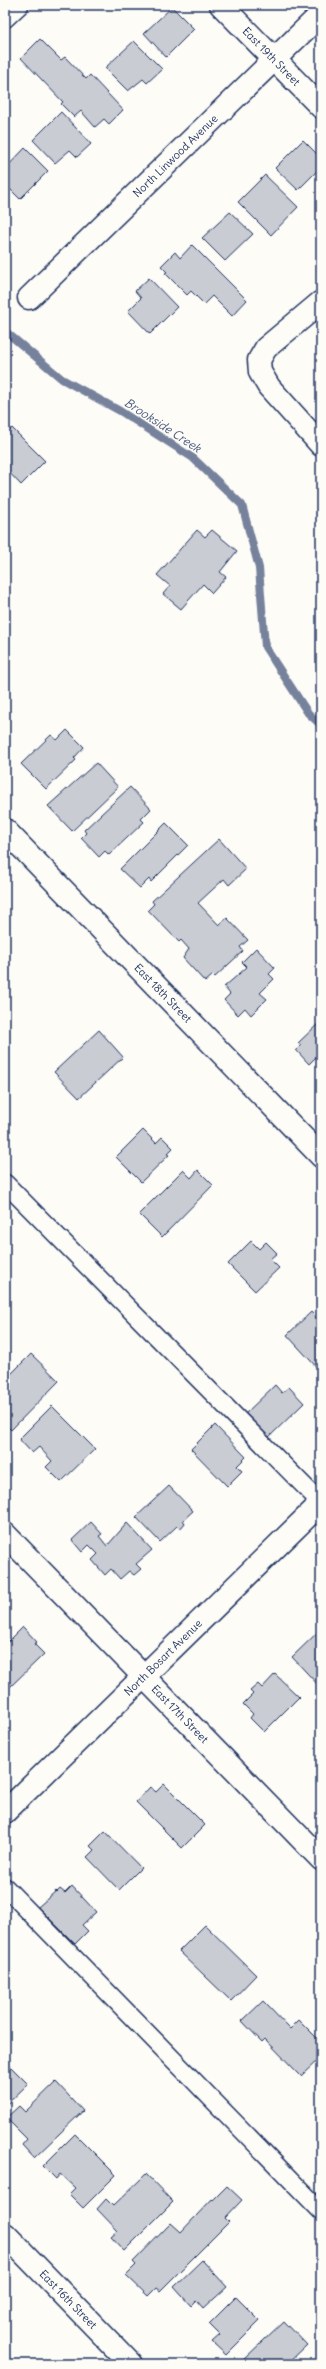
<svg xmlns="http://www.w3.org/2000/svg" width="326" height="2369" font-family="Delius,sans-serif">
	<rect width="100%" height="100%" fill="#fdfcf7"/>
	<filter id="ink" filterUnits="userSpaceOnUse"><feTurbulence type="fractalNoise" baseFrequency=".025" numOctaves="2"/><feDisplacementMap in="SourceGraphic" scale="8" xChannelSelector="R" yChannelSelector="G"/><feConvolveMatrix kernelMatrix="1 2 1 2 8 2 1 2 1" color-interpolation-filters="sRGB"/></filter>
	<g filter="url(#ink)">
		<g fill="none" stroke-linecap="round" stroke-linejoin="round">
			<!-- stream -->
			<path stroke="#76819c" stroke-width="8" d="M5 331 62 379 120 411 193 458 242 505 259 568 265 647 308 713 321 725"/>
		</g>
		<!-- building -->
		<g fill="#c9ccd3" stroke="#1b2f5e">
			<path d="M172 7 194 29 166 57 144 33Z"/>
			<path d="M40 39 61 60 65 57 86 79 90 75 123 110 109 124 104 119 95 127 81 111 74 117 61 104 63 102 21 58Z"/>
			<path d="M134 41 162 69 147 83 143 79 128 91 105 68Z"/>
			<path d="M61 112 91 144 77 157 70 150 55 163 33 140Z"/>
			<path d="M303 140 321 158V167L298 190 275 168Z"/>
			<path d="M25 148 48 171 20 199 5 184V169Z"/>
			<path d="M265 175 298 207 271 235 238 202Z"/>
			<path d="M230 212 253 234 225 261 202 238Z"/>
			<path d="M192 245 247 300 232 316 212 296 204 304 191 291 187 295 165 273 167 272 161 266 175 252 180 258Z"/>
			<path d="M149 278 177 307 150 334 128 311 141 298 135 291Z"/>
			<path d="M12 428 45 461 21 485 5 468V435Z"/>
			<path d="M197 530 205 537 212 530 237 551 220 572 226 577 212 593 203 584 181 609 163 594 170 586 157 575Z"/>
			<path d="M67 730 84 747 74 758 76 760 46 789 21 764 51 735 57 740Z"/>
			<path d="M96 763 118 787 72 831 48 806Z"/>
			<path d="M130 787 151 809 141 819 144 822 109 855 105 851 99 857 81 838 86 833 84 830Z"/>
			<path d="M166 823 188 845 151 882 149 879 140 888 120 869Z"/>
			<path d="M219 839 246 869 229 885 224 879 198 903 219 925 227 918 248 940 240 947 243 951 215 977 213 975 205 982 183 958 189 949 181 940 179 942 148 910 154 904 152 901Z"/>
			<path d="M256 948 275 968 269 974 274 979 260 993 267 999 251 1015 245 1008 238 1015 224 1000 230 994 224 987 247 967 242 962Z"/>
			<path d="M321 1021V1060L317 1056 309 1064 296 1050 301 1045 298 1043Z"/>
			<path d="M99 1030 123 1057 79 1098 54 1072Z"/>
			<path d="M143 1130 156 1143 162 1137 173 1148 167 1154 169 1155 141 1182 116 1157Z"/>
			<path d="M183 1170 191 1178 198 1170 213 1185 162 1237 139 1214Z"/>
			<path d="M251 1241 259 1249 266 1242 277 1253 270 1259 279 1268 255 1291 228 1264Z"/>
			<path d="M311 1312 321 1323V1372L287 1335Z"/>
			<path d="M31 1354 59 1381 11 1430 5 1424V1380Z"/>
			<path d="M275 1385 282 1393 289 1387 304 1403 267 1439 244 1415Z"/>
			<path d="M52 1406 95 1449 61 1482 46 1467 52 1461 39 1447 32 1453 19 1439Z"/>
			<path d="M215 1425 246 1457 237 1466 242 1471 227 1486 191 1449Z"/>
			<path d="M169 1486 193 1511 183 1520 185 1523 180 1529 177 1526 160 1542 136 1517Z"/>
			<path d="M91 1522 102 1534 99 1536 107 1546 127 1523 152 1550 136 1564 141 1569 134 1575 129 1571 120 1579 111 1569 105 1575 92 1560 98 1554 89 1545 82 1552 72 1540Z"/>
			<path d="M23 1627 37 1642 34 1644 44 1654 10 1687 5 1681V1645Z"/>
			<path d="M321 1629V1688L292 1657Z"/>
			<path d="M275 1674 299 1697 264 1732 250 1718 253 1714 243 1704 253 1694 250 1691 258 1684 262 1688Z"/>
			<path d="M164 1784 205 1825 182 1848 136 1802 150 1787 156 1792Z"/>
			<path d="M105 1831 141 1868 119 1890 87 1857 94 1850 90 1846Z"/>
			<path d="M72 1886 96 1912 82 1925 88 1931 75 1944 38 1907 56 1891 57 1892 60 1889 65 1893Z"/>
			<path d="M205 1925 256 1975 231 2001 179 1951Z"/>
			<path d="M263 2001 290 2029 299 2020 321 2042V2057L301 2076 265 2039 262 2042 242 2021Z"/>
			<path d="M5 2061 28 2084 5 2106Z"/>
			<path d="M56 2082 83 2111 34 2158 22 2145 27 2139 6 2118 19 2106 25 2112Z"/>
			<path d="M75 2134 116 2175 83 2208 69 2194 75 2188 60 2174 56 2179 43 2166Z"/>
			<path d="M146 2174 173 2202 124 2251 111 2237 118 2231 97 2209 106 2199 113 2206Z"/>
			<path d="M227 2186 242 2200 225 2218 229 2222 160 2291 156 2288 148 2296 126 2275 136 2265 133 2262 171 2223 181 2232 212 2199 213 2200Z"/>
			<path d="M202 2260 227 2287 203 2309 196 2301 191 2306 174 2287Z"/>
			<path d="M236 2297 260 2321 226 2355 212 2342 220 2335 209 2324Z"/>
			<path d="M284 2321 307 2345 287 2364H245L242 2361Z"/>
		</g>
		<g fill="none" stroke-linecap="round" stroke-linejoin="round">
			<defs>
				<g id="lane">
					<path d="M5 19 20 5"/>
					<path d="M5 1183 321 1503"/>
					<path d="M5 1887 321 2211"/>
				</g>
				<g id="street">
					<path id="s1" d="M221 5 321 107"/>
					<path id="s2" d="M29 298 321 14"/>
					<path d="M321 302 266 348 259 360 260 372 269 387 321 445"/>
					<path id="s3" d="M5 830 321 1156"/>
					<path id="s4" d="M5 1534 321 1859"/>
				</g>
				<g id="secondary">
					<path id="s5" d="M5 1812 321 1503"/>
					<path id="s6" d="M5 2234 131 2364"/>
				</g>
			</defs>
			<!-- lane casing -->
			<use href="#lane" stroke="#1b2f5e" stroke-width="20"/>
			<!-- street casing -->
			<use href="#street" stroke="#1b2f5e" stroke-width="25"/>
			<!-- secondary casing -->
			<use href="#secondary" stroke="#1b2f5e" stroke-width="25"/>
			<!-- lane -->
			<use href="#lane" stroke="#fdfcf7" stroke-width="17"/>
			<!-- street -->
			<use href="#street" stroke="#fdfcf7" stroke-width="22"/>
			<!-- secondary -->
			<use href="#secondary" stroke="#fdfcf7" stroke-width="22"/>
		</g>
	</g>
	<g text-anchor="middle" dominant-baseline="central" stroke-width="3" stroke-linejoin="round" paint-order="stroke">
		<!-- street labels -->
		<g font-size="11" fill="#1b2f5e" stroke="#fdfcf7">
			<text stroke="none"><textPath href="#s1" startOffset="72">East 19th Street</textPath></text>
			<text stroke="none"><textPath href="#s2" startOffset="204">North Linwood Avenue</textPath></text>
			<text stroke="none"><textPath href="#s3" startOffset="227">East 18th Street</textPath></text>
			<text stroke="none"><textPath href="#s5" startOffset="221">North Bosart Avenue</textPath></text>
			<text stroke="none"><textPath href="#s4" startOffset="251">East 17th Street</textPath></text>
			<text stroke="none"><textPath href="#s6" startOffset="91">East 16th Street</textPath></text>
		</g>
		<!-- water labels -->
		<g font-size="12" font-style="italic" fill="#49587d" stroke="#fdfcf7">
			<text transform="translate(163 425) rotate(33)">Brookside Creek</text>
		</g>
	</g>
	<!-- margin -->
	<rect width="326" height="2369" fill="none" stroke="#fdfcf7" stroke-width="20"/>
	<rect x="10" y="10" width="306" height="2349" fill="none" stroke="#1b2f5e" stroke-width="1.5" filter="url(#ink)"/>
</svg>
